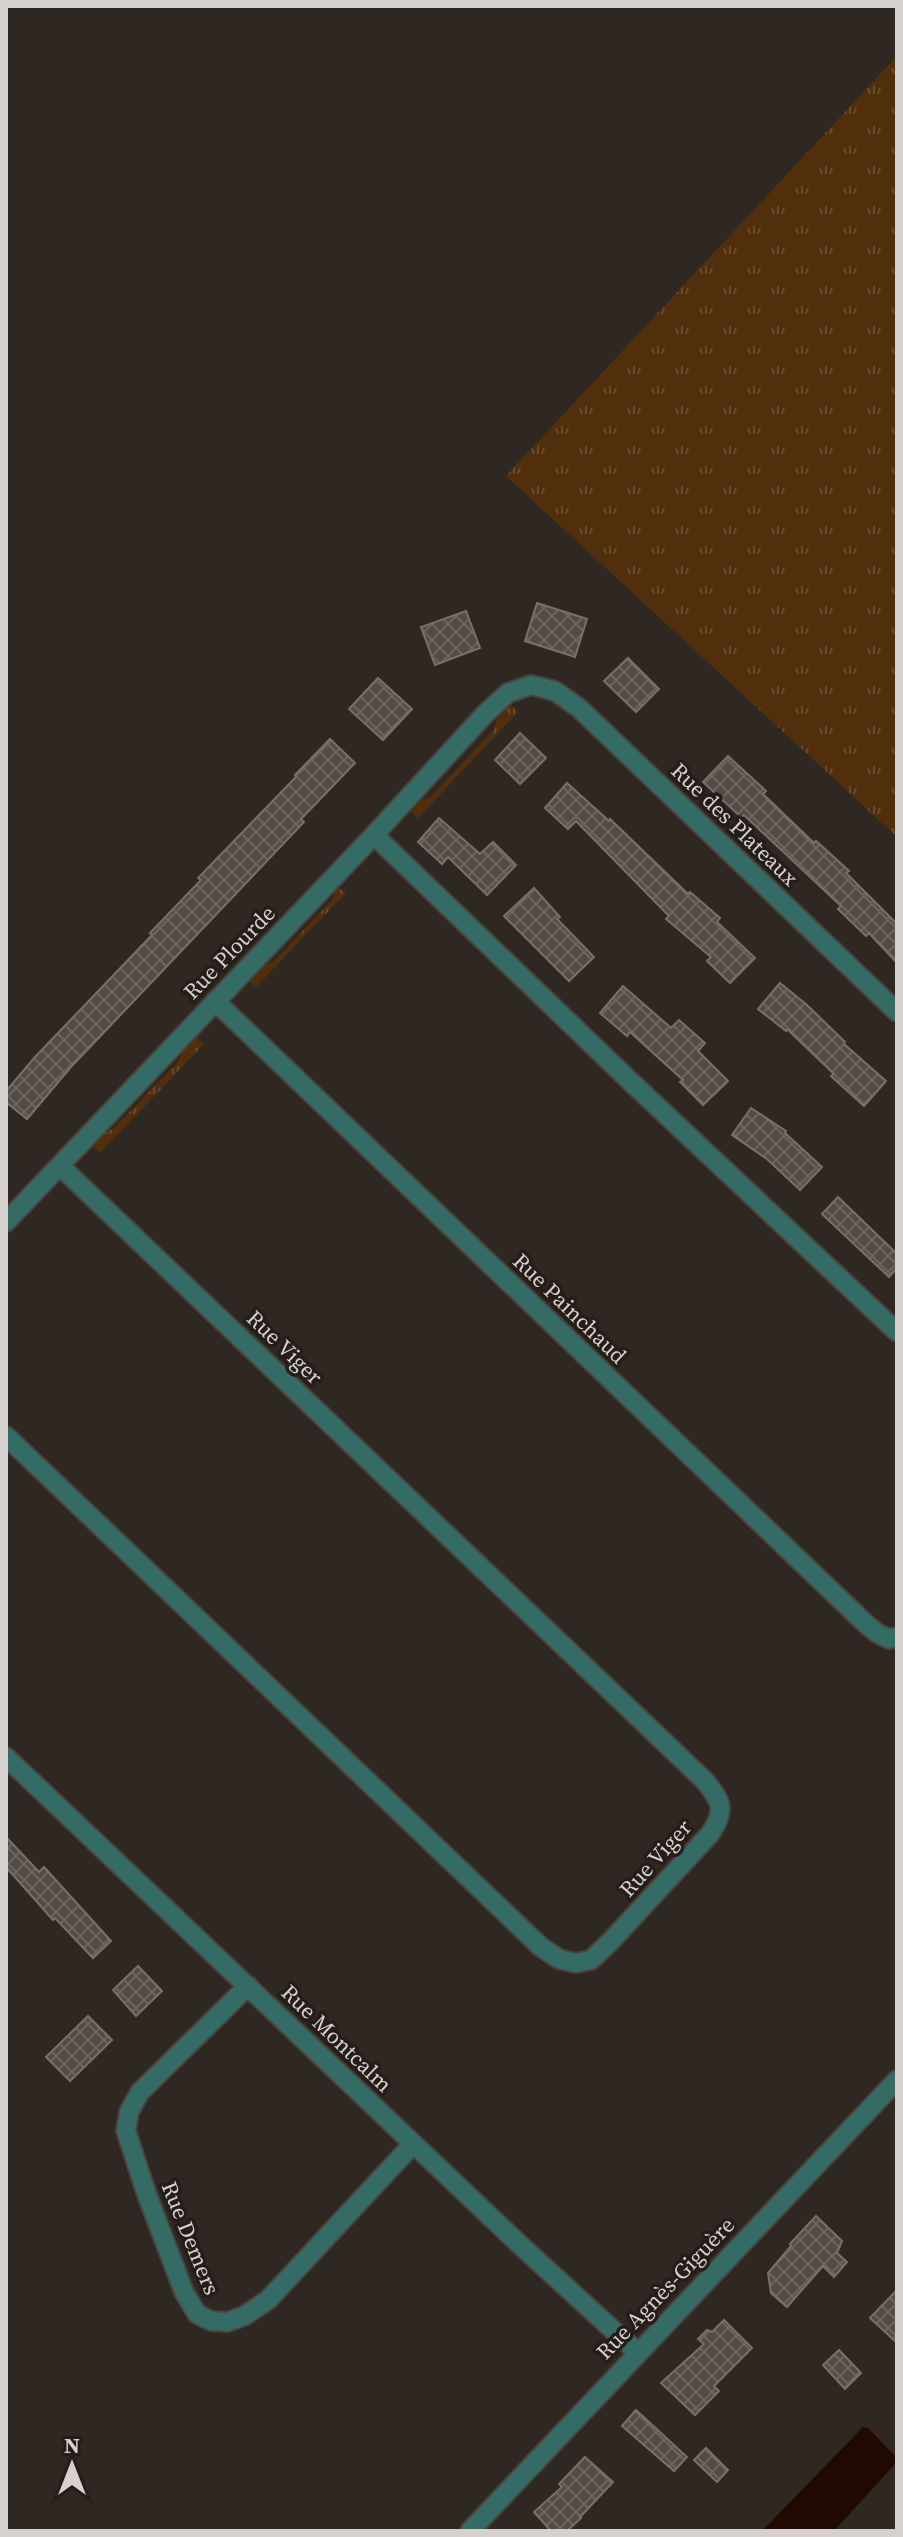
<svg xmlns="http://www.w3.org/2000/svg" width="903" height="2537" font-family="'Source Serif 4',serif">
	<defs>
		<pattern id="grass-tufts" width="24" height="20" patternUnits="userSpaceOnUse" patternTransform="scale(2)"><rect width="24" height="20" fill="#512e0c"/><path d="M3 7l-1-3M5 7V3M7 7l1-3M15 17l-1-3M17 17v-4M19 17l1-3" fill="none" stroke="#694b2e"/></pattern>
		<pattern id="building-cross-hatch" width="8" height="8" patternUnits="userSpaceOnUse" patternTransform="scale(2)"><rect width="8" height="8" fill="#534b45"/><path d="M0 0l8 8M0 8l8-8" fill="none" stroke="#6b645f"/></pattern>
	</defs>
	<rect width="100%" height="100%" fill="#2f2822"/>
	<!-- grass -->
	<g fill="url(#grass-tufts)">
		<path d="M897 56V837L506 476Z"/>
		<path d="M510 704 518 712 418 818 409 810 419 801 430 797 493 731 496 720Z"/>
		<path d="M337 887 346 893 256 987 248 979 259 968 274 961 332 900Z"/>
		<path d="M194 1035 204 1044 100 1153 91 1144 104 1132 113 1129 179 1061 183 1048Z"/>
	</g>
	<!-- water -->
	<path fill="#200900" d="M863 2427 868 2428 895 2456V2464L834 2531H762Z"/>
	<!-- building -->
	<g fill="url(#building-cross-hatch)" stroke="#79706a" stroke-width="2">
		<path d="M537 603 587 619 575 657 525 641Z"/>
		<path d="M466 611 480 648 435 665 421 627Z"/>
		<path d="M628 658 659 689 636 712 604 681Z"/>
		<path d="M378 678 412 709 383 740 349 709Z"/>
		<path d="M520 733 546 758 520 784 495 760Z"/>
		<path d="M330 739 355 763 301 819 304 822 71 1067 27 1119 6 1102V1091L35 1057 152 935 150 933 201 880 198 878 296 777 295 775Z"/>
		<path d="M728 756 766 791 763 794 814 843 816 841 849 871 846 873 897 924V963L869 933 866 936 838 909 841 906 744 815 741 817 703 782Z"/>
		<path d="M567 783 609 821 610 819 688 894 690 892 720 918 717 922 755 958 730 983 707 961 711 957 666 919 669 916 576 821 568 829 545 808Z"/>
		<path d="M439 818 480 854 493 842 516 865 487 895 448 857 442 864 418 842Z"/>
		<path d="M534 888 560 917 557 919 594 957 569 981 504 916Z"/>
		<path d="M780 983 807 1005 845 1042 844 1044 886 1081 864 1106 831 1076 834 1074 787 1029 786 1031 758 1009Z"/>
		<path d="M623 986 671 1028 679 1020 705 1043 698 1051 728 1081 703 1105 680 1082 683 1080 630 1032 627 1036 600 1013Z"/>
		<path d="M751 1108 786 1131 785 1133 822 1167 800 1190 767 1159 732 1135Z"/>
		<path d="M838 1197 897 1254V1268L889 1277 822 1214Z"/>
		<path d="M6 1837 39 1872 44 1867 111 1941 93 1958 55 1918 53 1920 6 1867Z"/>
		<path d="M138 1966 162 1991 136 2016 113 1990Z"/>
		<path d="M88 2016 112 2040 70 2081 46 2057Z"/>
		<path d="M816 2216 842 2241 837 2253 847 2262 834 2277 823 2266 787 2307 771 2293 768 2273 791 2246 790 2244Z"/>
		<path d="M897 2290V2343L870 2318Z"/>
		<path d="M724 2320 752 2348 714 2386 719 2391 695 2415 661 2383 704 2344 698 2339 707 2330 712 2332Z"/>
		<path d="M839 2350 861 2373 845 2389 823 2365Z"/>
		<path d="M636 2410 687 2457 674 2471 622 2426Z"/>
		<path d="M706 2448 728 2470 717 2482 694 2460Z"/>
		<path d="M585 2457 613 2482 580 2517 581 2518 567 2531H551L534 2512 562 2487 559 2484Z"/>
	</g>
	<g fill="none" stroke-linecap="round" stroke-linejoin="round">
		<defs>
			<g id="street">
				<path d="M374 835 630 1081 897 1332"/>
				<path d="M215 1001 866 1624 877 1633 889 1639 897 1637"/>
				<path d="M6 1222 374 835 485 714 508 693 531 685 555 691 579 708 897 1012"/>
				<path d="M6 1436 541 1947 559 1959 576 1963 591 1960 610 1942 710 1834C726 1810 722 1802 705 1781L60 1166"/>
				<path d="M6 1757 518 2243 637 2352"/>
				<path d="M248 1986 140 2092 129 2112 126 2131 147 2195 184 2292 197 2314 211 2321 227 2322 244 2316 268 2300 413 2144"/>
				<path d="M470 2531 897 2080"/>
			</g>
		</defs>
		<!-- street casing -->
		<use href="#street" stroke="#4a433e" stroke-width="22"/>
		<!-- street -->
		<use href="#street" stroke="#356b65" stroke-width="18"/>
	</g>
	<g text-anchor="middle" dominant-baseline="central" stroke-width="7" stroke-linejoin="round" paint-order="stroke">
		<!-- street labels -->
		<g font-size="22" fill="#d6d1ce" stroke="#251e18">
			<text transform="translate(735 824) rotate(44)">Rue des Plateaux</text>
			<text transform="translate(229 952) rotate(-46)">Rue Plourde</text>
			<text transform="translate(570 1308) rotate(44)">Rue Painchaud</text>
			<text transform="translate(285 1347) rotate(44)">Rue Viger</text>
			<text transform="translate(655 1858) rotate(-48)">Rue Viger</text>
			<text transform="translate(337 2038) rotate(44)">Rue Montcalm</text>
			<text transform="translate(191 2238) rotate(68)">Rue Demers</text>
			<text transform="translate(665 2288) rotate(-46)">Rue Agnès-Giguère</text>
		</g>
	</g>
	<!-- border -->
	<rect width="903" height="2537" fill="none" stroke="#d6d1ce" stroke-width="16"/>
	<!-- north arrow -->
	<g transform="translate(72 2465)" stroke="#251e18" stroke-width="6" paint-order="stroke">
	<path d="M0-6L14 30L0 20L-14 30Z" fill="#d6d1ce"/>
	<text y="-12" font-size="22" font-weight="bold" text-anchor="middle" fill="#d6d1ce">N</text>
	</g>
</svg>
